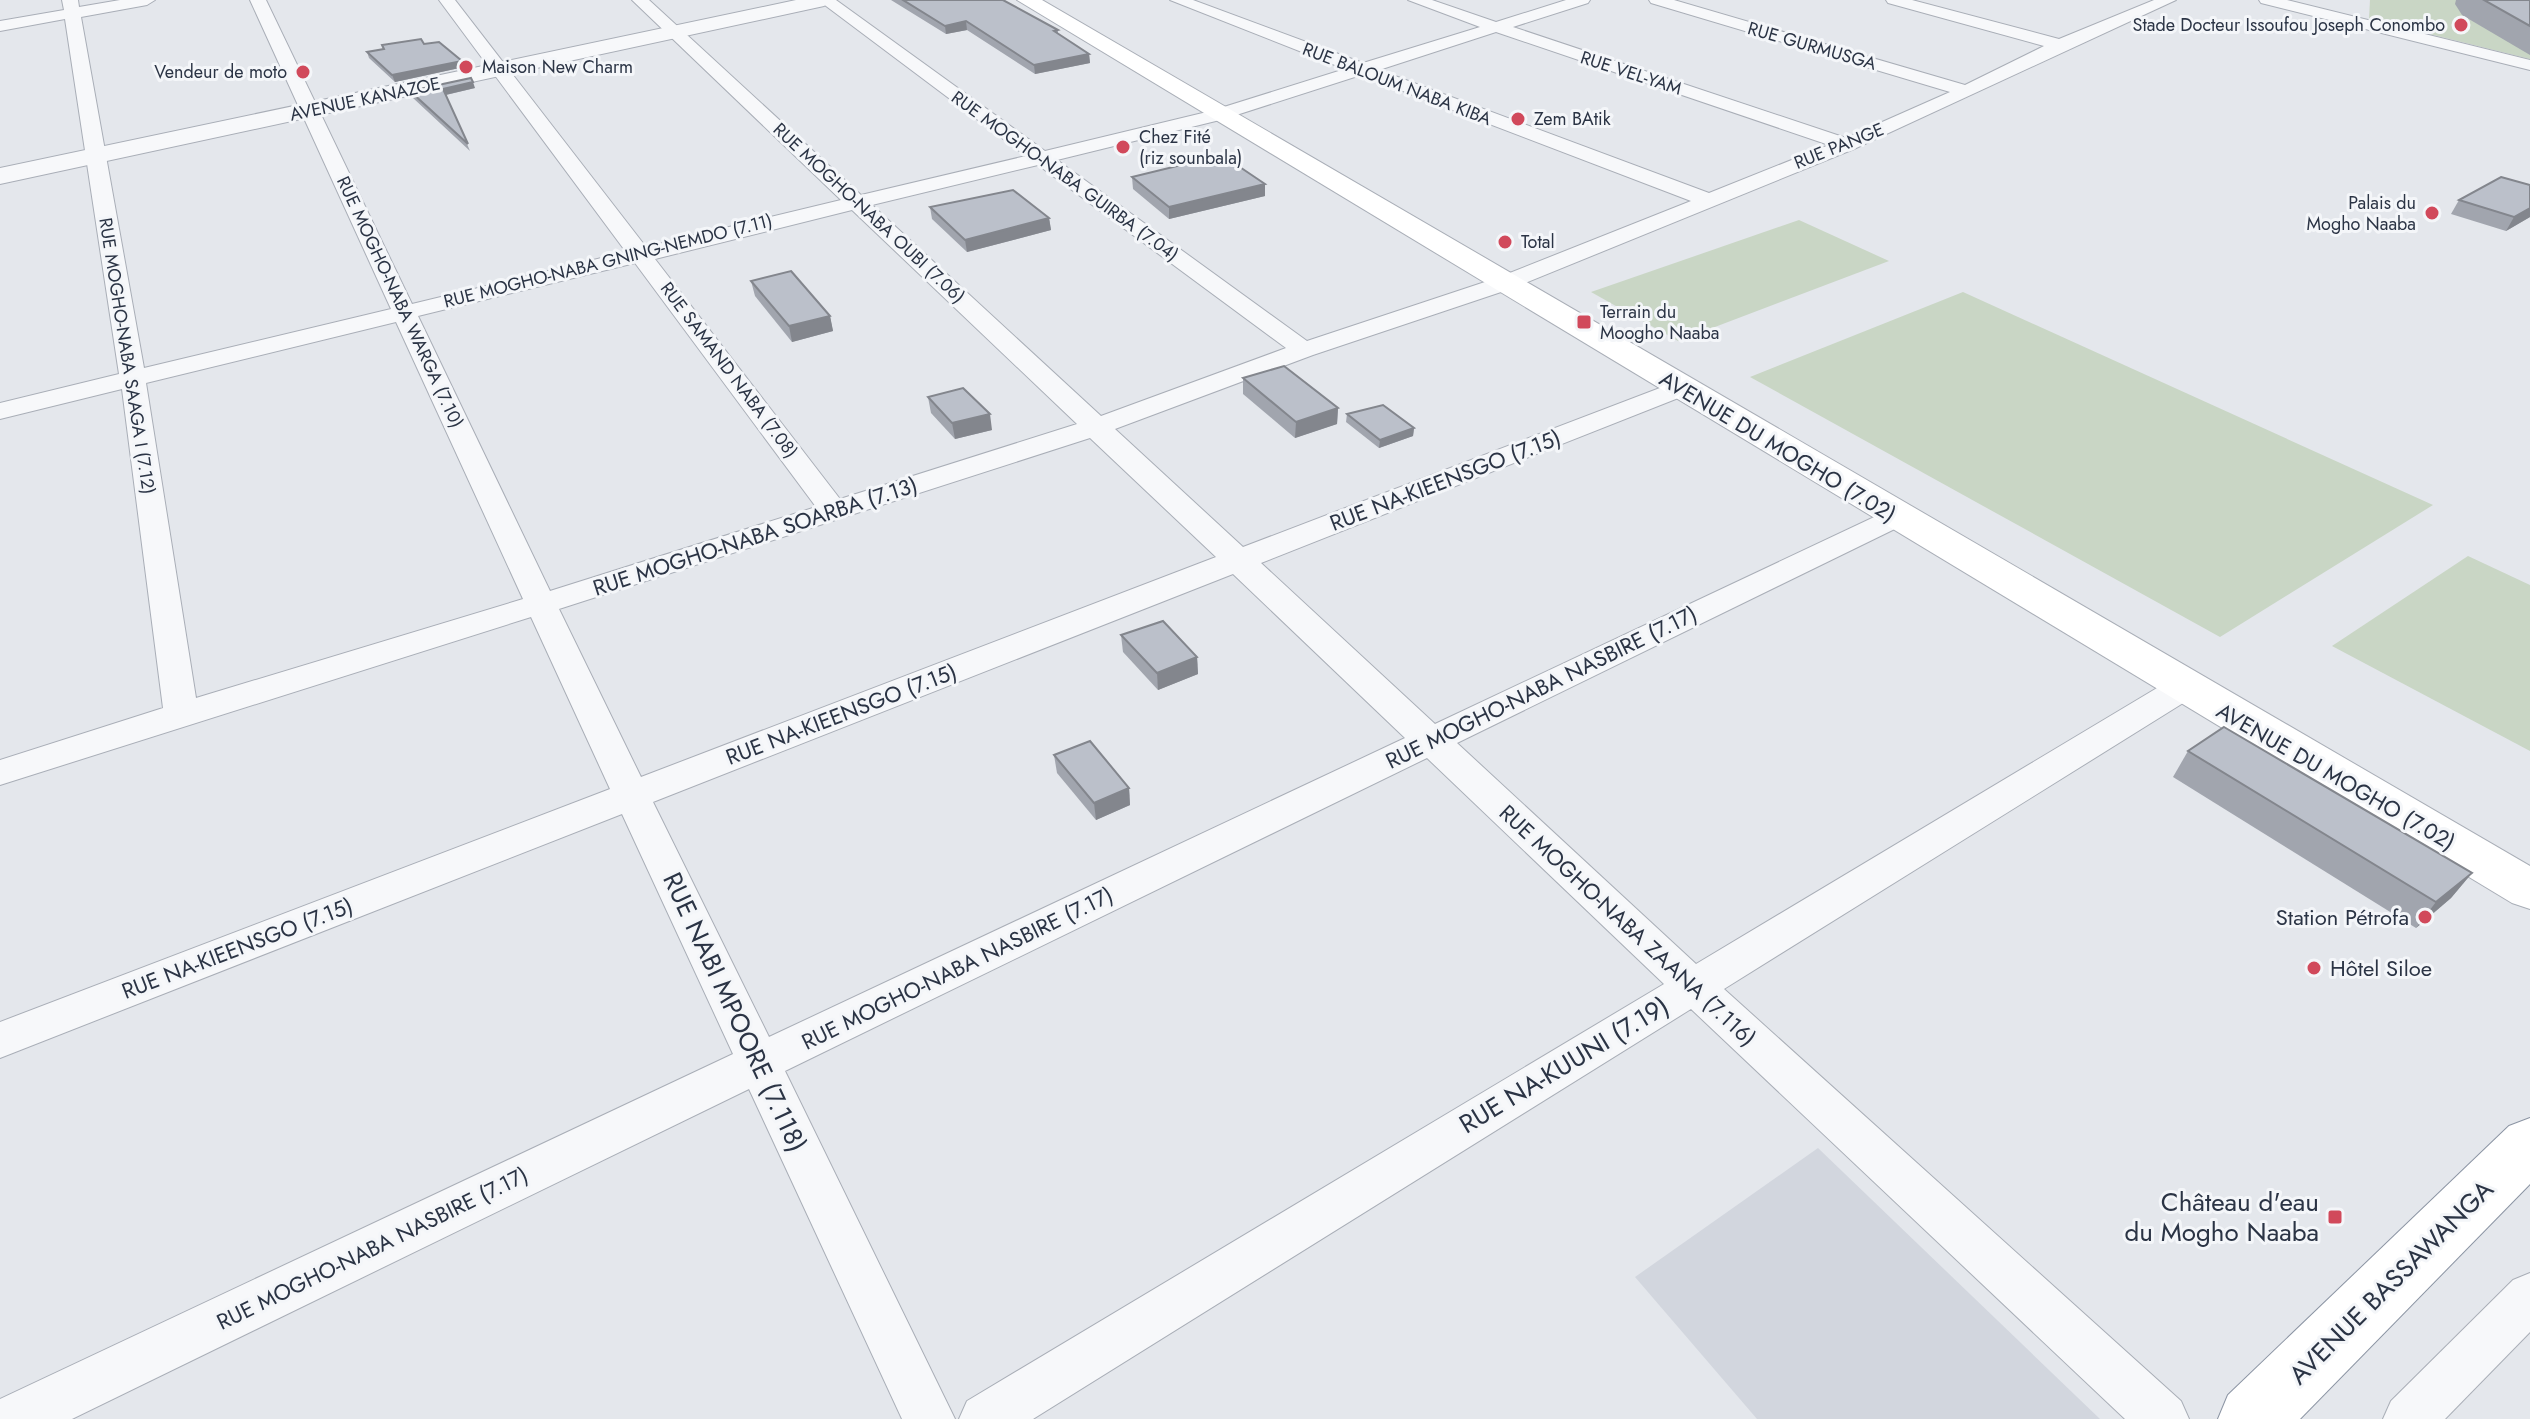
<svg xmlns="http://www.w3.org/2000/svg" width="2530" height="1419" font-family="Jost,sans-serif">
	<rect width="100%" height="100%" fill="#e4e7ec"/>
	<!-- built -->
	<path fill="#d2d6de" d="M1818 1148 2100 1419H1757L1635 1277Z"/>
	<!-- green -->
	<g fill="#c9d6c5">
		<path d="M2370 0H2530V59L2369 19Z"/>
		<path d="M1799 220 1889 261 1678 341 1591 292Z"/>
		<path d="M1963 292 2433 505 2220 637 1750 377Z"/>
		<path d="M2468 556 2530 585V751L2332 646Z"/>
	</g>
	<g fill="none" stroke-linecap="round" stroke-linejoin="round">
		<defs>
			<g id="minor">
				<path d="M62 0H78L79 7 120 0H155L147 5 81 17 144 368 391 309 250 0H266L412 304 626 252 439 0H455L646 247 841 200 632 0H649L861 195 1026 156 818 0H836L1045 151 1211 111 1345 69 1170 0H1193L1363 63 1480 27 1408 0H1432L1496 22 1566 0H1590L1588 3 1513 27 1846 138 1950 92 1651 3 1649 0H1674L1965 85 2044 46 1888 3 1886 0H1912L2059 39 2154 0H2176L1854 149 1513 288 1313 355 1115 429 1243 547 1673 383H1691L1695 388 1691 393 1261 563 1435 724 1887 511 1897 508 1907 511 1912 517 1907 523 1457 743 1696 964 2172 679 2184 676 2196 679 2201 687 2196 695 1724 989 2181 1401 2189 1419H2125L1691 1009 1033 1419H959L967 1401 1664 984 1427 758 785 1071 955 1419H902L749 1089 72 1419H0V1399L733 1054 622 814 0 1058V1022L610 789 531 617 0 785V760L163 708 122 389 0 419V403L119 374 65 19 0 31V21L64 10ZM1496 32 1829 145 1709 193 1379 70ZM1361 75 1691 201 1497 278 1307 341 1057 160 1224 119ZM1038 165 1286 348 1101 416 872 205ZM852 210 1077 424 840 499 655 259ZM635 263 816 507 550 591 418 316ZM396 322 523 599 196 698 146 383ZM1090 438 1216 557 641 777 559 609ZM1233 574 1405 738 769 1037 653 802Z"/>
				<path d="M2259 0H2287L2530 60V70L2261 3Z"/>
				<path d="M2530 1273V1332L2445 1419H2383L2391 1401 2513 1280Z"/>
			</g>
			<path id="tertiary" d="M796 0H834L824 6 0 184V168Z"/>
			<path id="secondary" d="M1017 0H1042L2530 866V909L2512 903Z"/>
			<path id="trunk" d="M2530 1118V1184L2300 1419H2218L2228 1395 2509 1126Z"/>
		</defs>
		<!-- minor casing -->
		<use href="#minor" stroke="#a9aeb7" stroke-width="2"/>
		<!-- tertiary casing -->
		<use href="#tertiary" stroke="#a9aeb7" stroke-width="2"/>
		<!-- secondary casing -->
		<use href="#secondary" stroke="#a9aeb7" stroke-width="2"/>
		<!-- trunk casing -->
		<use href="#trunk" stroke="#8b94a3" stroke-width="2"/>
		<!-- minor -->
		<use href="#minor" fill="#f7f8fa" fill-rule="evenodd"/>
		<!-- tertiary -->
		<use href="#tertiary" fill="#f7f8fa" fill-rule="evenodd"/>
		<!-- secondary -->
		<use href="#secondary" fill="#fff" fill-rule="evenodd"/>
		<!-- trunk -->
		<use href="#trunk" fill="#fff" fill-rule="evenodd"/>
	</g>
	<!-- wall -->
	<g fill="#a1a5ae">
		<path d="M891 0H1003L1058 30V34L1089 54 1090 63 1035 74 967 30 946 34Z"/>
		<path d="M2456 0H2530V55L2462 15 2455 4Z"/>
		<path d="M424 44 464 67 395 82 369 58 367 52 384 49 382 45Z"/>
		<path d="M475 88 446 95 470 151 413 98 410 91Z"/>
		<path d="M1132 177 1265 196 1169 219 1133 189Z"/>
		<path d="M2530 185V217L2506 231 2451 214 2459 200Z"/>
		<path d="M930 207 1049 218 1051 230 967 252 932 219Z"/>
		<path d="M751 281 830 316 833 331 792 342 755 296Z"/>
		<path d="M1243 378 1338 408 1337 424 1295 438 1243 394Z"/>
		<path d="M928 397 992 430 955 439 931 413Z"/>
		<path d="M1347 414 1414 428 1413 436 1379 448 1346 422Z"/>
		<path d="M1121 635 1197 657 1198 674 1158 690 1123 652Z"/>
		<path d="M2188 751 2472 873 2451 898 2416 928 2173 777Z"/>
		<path d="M1054 755 1129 788 1130 805 1096 820 1057 773Z"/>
	</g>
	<!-- shaded-wall -->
	<g fill="#83868d">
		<path d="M966 21 967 30 946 34 945 26Z"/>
		<path d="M1089 54 1090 63 1035 74 1034 65Z"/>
		<path d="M462 61 464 67 395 82 392 75Z"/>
		<path d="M473 82 475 88 445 95 443 89Z"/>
		<path d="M1265 184V196L1169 219V207Z"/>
		<path d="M2530 208V217L2506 231 2514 217Z"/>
		<path d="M1049 218 1051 230 967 252 965 240Z"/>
		<path d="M830 316 833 331 792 342 789 326Z"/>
		<path d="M1338 408 1337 424 1295 438 1296 422Z"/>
		<path d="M990 414 992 430 955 439 952 423Z"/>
		<path d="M1414 428 1413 436 1379 448 1380 440Z"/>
		<path d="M1197 657 1198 674 1158 690 1157 673Z"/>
		<path d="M1129 788 1130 805 1096 820 1094 803Z"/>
		<path d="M2472 873 2451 898 2416 928 2436 902Z"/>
	</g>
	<!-- building -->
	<g fill="#bbc0ca" stroke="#83868d" stroke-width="2">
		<path d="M903 0H1003L1058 30 1054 31 1089 54 1034 65 966 21 945 26Z"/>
		<path d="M2484 0H2530V26Z"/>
		<path d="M421 39 424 44 439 42 462 61 392 75 367 52 384 49 382 45Z"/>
		<path d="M471 78 473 82 443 89 468 144 410 91Z"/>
		<path d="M1222 155 1265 184 1169 207 1132 177Z"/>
		<path d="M2501 177 2530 185V208L2514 217 2459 200Z"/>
		<path d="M1013 190 1049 218 965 240 930 207Z"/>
		<path d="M791 271 830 316 789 326 751 281Z"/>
		<path d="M1284 366 1338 408 1296 422 1243 378Z"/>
		<path d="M963 388 990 414 952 423 928 397Z"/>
		<path d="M1383 405 1414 428 1380 440 1347 414Z"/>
		<path d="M1163 621 1197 657 1157 673 1121 635Z"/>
		<path d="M2224 727 2472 873 2436 902 2188 751Z"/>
		<path d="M1090 741 1129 788 1094 803 1054 755Z"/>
	</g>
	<!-- markers -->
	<g fill="#d1495b" stroke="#f4f6f9" stroke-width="3">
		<circle cx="2461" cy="25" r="8"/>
		<circle cx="466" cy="67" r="8"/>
		<circle cx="303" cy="72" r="8"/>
		<circle cx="1518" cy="119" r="8"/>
		<circle cx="1123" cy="147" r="8"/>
		<circle cx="2432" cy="213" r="8"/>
		<circle cx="1505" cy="242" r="8"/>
		<rect x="1576" y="314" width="16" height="16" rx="4"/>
		<circle cx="2425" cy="917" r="8"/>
		<circle cx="2314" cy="968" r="8"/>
		<rect x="2327" y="1209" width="16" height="16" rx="4"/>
	</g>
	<g text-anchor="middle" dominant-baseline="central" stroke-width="6" stroke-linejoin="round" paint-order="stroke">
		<!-- far-poi labels -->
		<g font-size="18" fill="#2b3445" stroke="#f4f6f9" text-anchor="start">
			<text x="2445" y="25" text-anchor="end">Stade Docteur Issoufou Joseph Conombo</text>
			<text x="482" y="67">Maison New Charm</text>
			<text x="287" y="72" text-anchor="end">Vendeur de moto</text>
			<text x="1534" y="119">Zem BAtik</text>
			<text x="1139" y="137">Chez Fité<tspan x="1139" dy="21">(riz sounbala)</tspan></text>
			<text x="2416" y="203" text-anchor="end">Palais du<tspan x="2416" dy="21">Mogho Naaba</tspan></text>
			<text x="1521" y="242">Total</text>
			<text x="1600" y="312">Terrain du<tspan x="1600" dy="21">Moogho Naaba</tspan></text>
		</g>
		<!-- far-street labels -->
		<g font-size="18" fill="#2b3445" stroke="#f4f6f9">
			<text transform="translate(1812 46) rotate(16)">RUE GURMUSGA</text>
			<text transform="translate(1631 73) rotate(18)">RUE VEL-YAM</text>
			<text transform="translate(1397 84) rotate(21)">RUE BALOUM NABA KIBA</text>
			<text transform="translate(365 99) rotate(-12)">AVENUE KANAZOE</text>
			<text transform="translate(1839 146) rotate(-22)">RUE PANGE</text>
			<text transform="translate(1065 176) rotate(36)">RUE MOGHO-NABA GUIRBA (7.04)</text>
			<text transform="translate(869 213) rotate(43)">RUE MOGHO-NABA OUBI (7.06)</text>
			<text transform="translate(608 261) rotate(-14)">RUE MOGHO-NABA GNING-NEMDO (7.11)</text>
			<text transform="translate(400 302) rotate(65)">RUE MOGHO-NABA WARGA (7.10)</text>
			<text transform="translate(127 356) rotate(81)">RUE MOGHO-NABA SAAGA I (7.12)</text>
			<text transform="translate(729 370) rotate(53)">RUE SAMAND NABA (7.08)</text>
		</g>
		<!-- street labels -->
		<g font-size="22" fill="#2b3445" stroke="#f4f6f9">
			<text transform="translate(1778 446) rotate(31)">AVENUE DU MOGHO (7.02)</text>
			<text transform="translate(1445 480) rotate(-21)">RUE NA-KIEENSGO (7.15)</text>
			<text transform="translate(755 536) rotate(-18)">RUE MOGHO-NABA SOARBA (7.13)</text>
			<text transform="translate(1541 687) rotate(-26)">RUE MOGHO-NABA NASBIRE (7.17)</text>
			<text transform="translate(841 714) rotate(-21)">RUE NA-KIEENSGO (7.15)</text>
			<text transform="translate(2336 776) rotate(30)">AVENUE DU MOGHO (7.02)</text>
			<text transform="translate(1628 925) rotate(43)">RUE MOGHO-NABA ZAANA (7.116)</text>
			<text transform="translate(237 948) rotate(-21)">RUE NA-KIEENSGO (7.15)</text>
			<text transform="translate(957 968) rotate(-26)">RUE MOGHO-NABA NASBIRE (7.17)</text>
			<text transform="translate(372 1248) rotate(-26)">RUE MOGHO-NABA NASBIRE (7.17)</text>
		</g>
		<!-- poi labels -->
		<g font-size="22" fill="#2b3445" stroke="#f4f6f9" text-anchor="end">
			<text x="2409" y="917">Station Pétrofa</text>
			<text x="2330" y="968" text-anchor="start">Hôtel Siloe</text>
		</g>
		<!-- near-street labels -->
		<g font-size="26" fill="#2b3445" stroke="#f4f6f9">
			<text transform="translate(735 1012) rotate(65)">RUE NABI MPOORE (7.118)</text>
			<text transform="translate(1564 1065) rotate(-31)">RUE NA-KUUNI (7.19)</text>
			<text transform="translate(2391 1282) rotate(-45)">AVENUE BASSAWANGA</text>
		</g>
		<!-- near-poi labels -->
		<g font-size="26" fill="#2b3445" stroke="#f4f6f9" text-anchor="end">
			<text x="2319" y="1202">Château d'eau<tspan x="2319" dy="30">du Mogho Naaba</tspan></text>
		</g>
	</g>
</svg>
